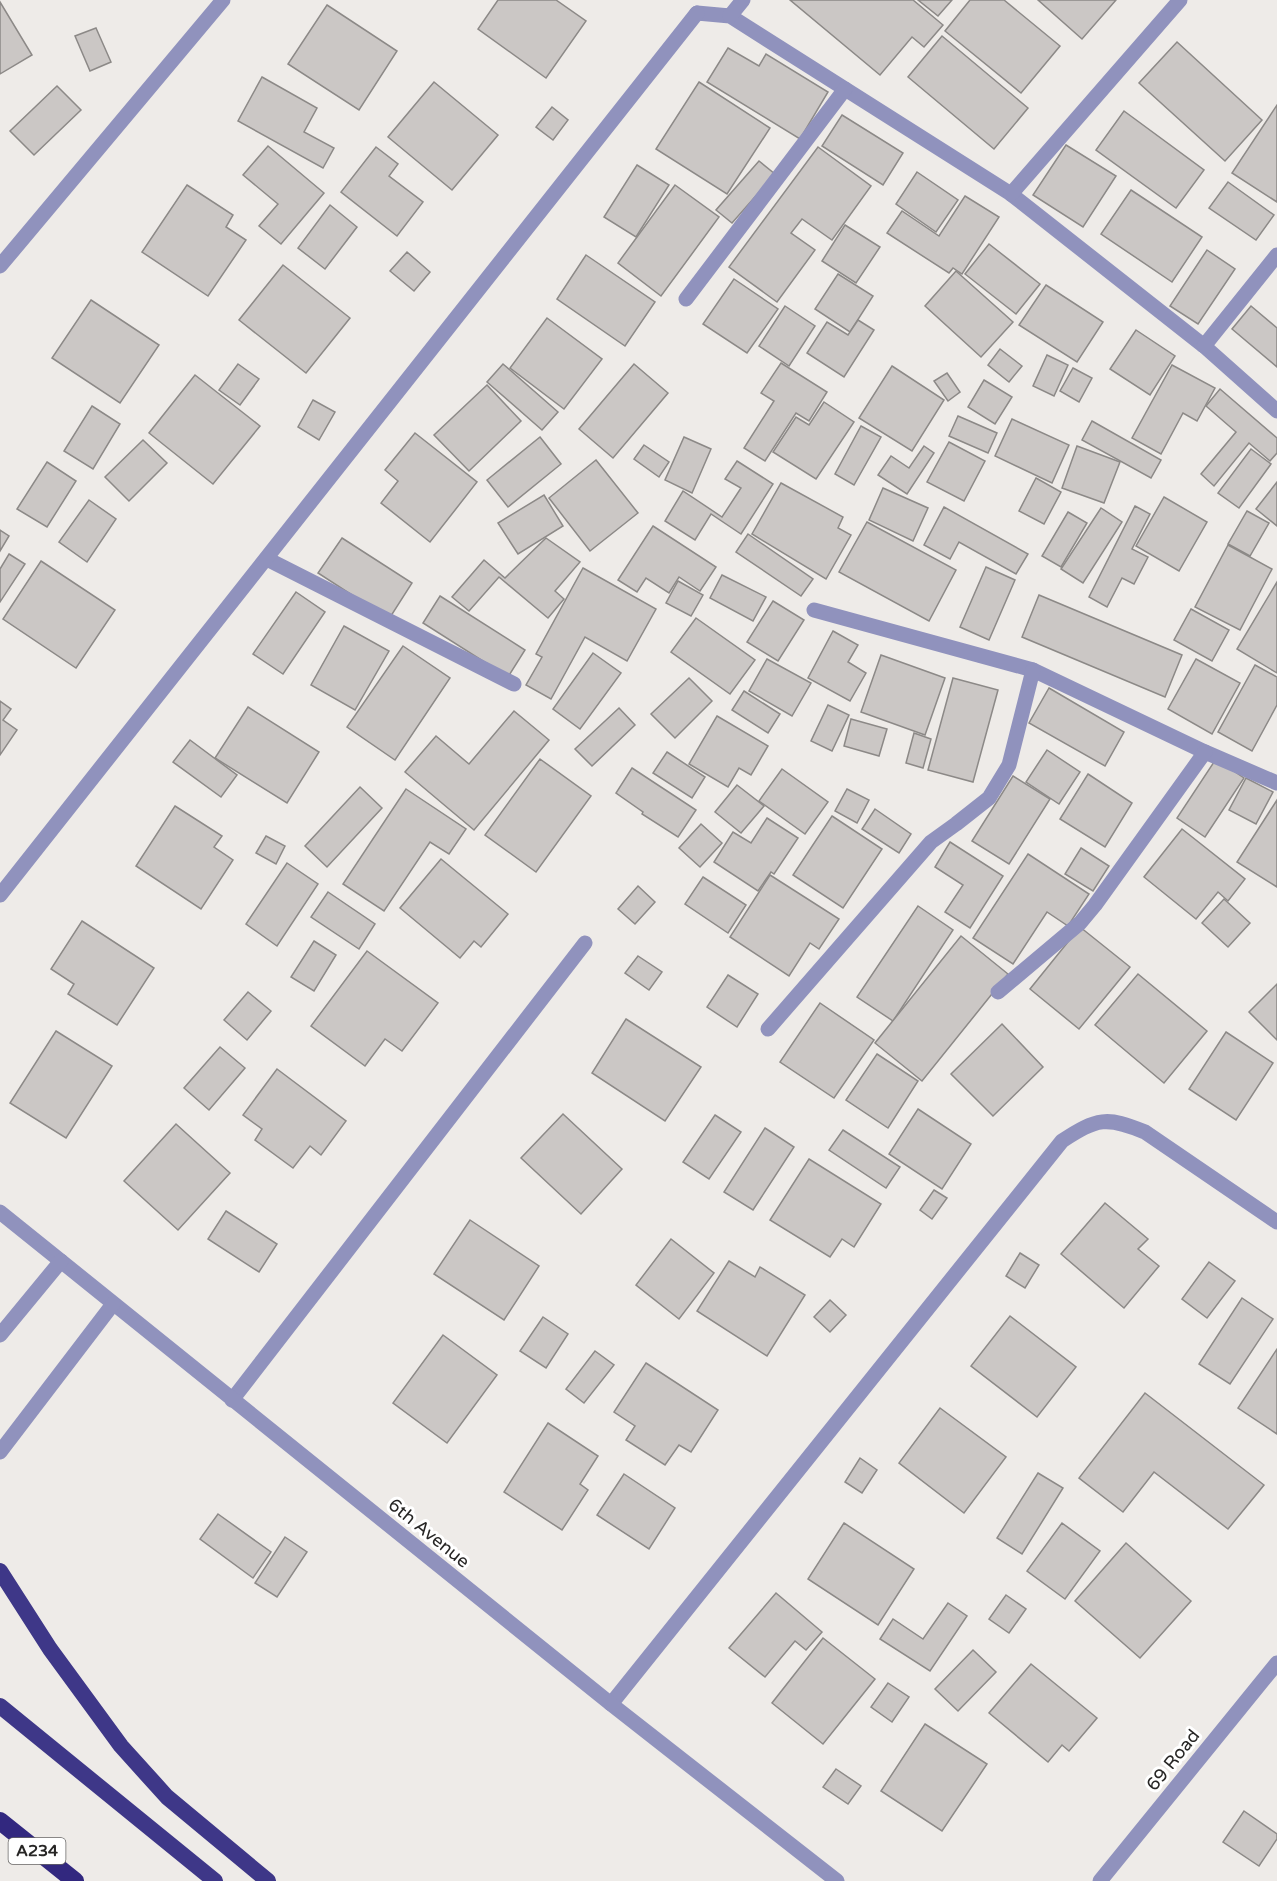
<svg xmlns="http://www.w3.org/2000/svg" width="1277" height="1881" font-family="'Varela Round',sans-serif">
	<rect width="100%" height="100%" fill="#eeebe8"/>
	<!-- building -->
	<g fill="#cbc7c5" stroke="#8c8987" stroke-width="1.5">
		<path d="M498 0H556L586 21 546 78 478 29Z"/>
		<path d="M790 0H913L943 25 924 47 912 37 880 75Z"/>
		<path d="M918 0H952L938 16Z"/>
		<path d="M970 0H1004L1060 46 1021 93 945 31Z"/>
		<path d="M1038 0H1116L1082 39Z"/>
		<path d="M0 2 32 55 0 74Z"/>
		<path d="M327 5 397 51 359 110 288 64Z"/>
		<path d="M96 28 111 62 90 71 75 36Z"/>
		<path d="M942 36 1028 108 994 149 908 77Z"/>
		<path d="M1177 42 1262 120 1225 161 1139 83Z"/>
		<path d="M728 48 759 66 766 54 828 92 800 139 707 82Z"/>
		<path d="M262 77 317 108 304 132 334 148 323 168 238 121Z"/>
		<path d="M434 82 498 135 452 190 388 137Z"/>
		<path d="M699 82 770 128 727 194 656 149Z"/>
		<path d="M57 86 81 110 34 155 10 131Z"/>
		<path d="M1277 105V202L1232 173Z"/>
		<path d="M552 107 568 120 553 140 536 127Z"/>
		<path d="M1124 111 1204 170 1176 208 1096 150Z"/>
		<path d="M842 115 903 153 883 185 822 146Z"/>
		<path d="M1066 145 1116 176 1083 227 1033 195Z"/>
		<path d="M268 146 324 193 281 244 259 226 278 204 243 175Z"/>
		<path d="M376 147 398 164 389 176 423 202 397 236 341 192Z"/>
		<path d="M818 147 871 186 832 240 802 219 791 233 815 250 777 302 729 267Z"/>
		<path d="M759 161 775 174 732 223 716 210Z"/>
		<path d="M637 165 669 185 636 237 604 217Z"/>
		<path d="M917 172 958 200 936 232 896 204Z"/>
		<path d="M1228 182 1274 215 1256 240 1209 208Z"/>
		<path d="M187 185 233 215 226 227 246 240 208 296 142 252Z"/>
		<path d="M675 185 719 217 661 296 618 263Z"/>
		<path d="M1131 190 1202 237 1172 282 1101 234Z"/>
		<path d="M965 196 999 217 962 274 953 268 949 273 887 233 902 211 939 236Z"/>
		<path d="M330 205 357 227 325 269 298 248Z"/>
		<path d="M845 225 880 247 856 283 822 261Z"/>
		<path d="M989 244 1040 284 1016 314 965 274Z"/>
		<path d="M1207 250 1235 269 1198 324 1170 306Z"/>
		<path d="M407 252 430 272 414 291 390 271Z"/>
		<path d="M586 255 655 302 625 346 557 299Z"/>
		<path d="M283 265 350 318 306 373 239 320Z"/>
		<path d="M956 271 1013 322 981 357 925 306Z"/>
		<path d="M838 274 873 296 850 332 815 309Z"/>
		<path d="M734 279 778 309 747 353 703 324Z"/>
		<path d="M1046 285 1103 322 1077 362 1019 325Z"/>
		<path d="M91 300 159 345 120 403 52 358Z"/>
		<path d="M785 306 815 326 789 366 759 346Z"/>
		<path d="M1251 306 1277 328V367L1232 329Z"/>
		<path d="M547 318 602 359 564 409 510 368Z"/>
		<path d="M858 320 874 330 844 377 807 353 827 322 848 335Z"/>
		<path d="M1136 330 1175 356 1150 395 1110 369Z"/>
		<path d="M1000 349 1022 366 1009 382 988 365Z"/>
		<path d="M1047 355 1068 365 1054 396 1033 386Z"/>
		<path d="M781 363 827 392 809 421 796 413 765 461 744 448 774 401 761 393Z"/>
		<path d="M238 364 259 379 240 405 219 390Z"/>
		<path d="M503 364 558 412 542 430 487 382Z"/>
		<path d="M634 364 668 393 613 458 579 429Z"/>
		<path d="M1172 365 1215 388 1197 421 1183 413 1161 454 1132 438Z"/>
		<path d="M892 366 944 400 912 451 859 418Z"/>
		<path d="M1073 368 1092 378 1079 402 1060 391Z"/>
		<path d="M947 373 960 392 948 401 934 381Z"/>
		<path d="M195 375 260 426 213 484 149 433Z"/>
		<path d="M984 380 1012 397 995 424 968 407Z"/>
		<path d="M487 385 521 421 469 471 434 435Z"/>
		<path d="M1220 389 1277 438V453L1270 461 1249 443 1214 486 1201 474 1236 432 1206 406Z"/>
		<path d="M313 400 335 412 319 440 298 427Z"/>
		<path d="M824 402 854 422 816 479 773 452 796 417 809 425Z"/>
		<path d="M92 406 120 424 93 469 64 451Z"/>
		<path d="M958 416 997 433 988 453 949 436Z"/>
		<path d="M1012 419 1069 445 1052 483 995 456Z"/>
		<path d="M1092 421 1161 460 1151 478 1082 440Z"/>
		<path d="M861 426 881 437 854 485 835 474Z"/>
		<path d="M415 433 477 482 430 542 381 503 398 481 385 470Z"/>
		<path d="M540 437 561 464 508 507 487 480Z"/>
		<path d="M684 437 711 449 692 493 665 480Z"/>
		<path d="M143 440 167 463 129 501 105 477Z"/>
		<path d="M949 442 985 461 964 501 927 482Z"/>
		<path d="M644 445 669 462 659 477 634 459Z"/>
		<path d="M924 446 934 453 907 494 878 475 891 456 909 468Z"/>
		<path d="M1077 446 1120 462 1104 503 1062 488Z"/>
		<path d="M1251 449 1271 464 1239 508 1218 493Z"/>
		<path d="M596 460 638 513 590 551 549 498Z"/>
		<path d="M737 461 773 484 741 534 711 514 695 540 665 521 683 491 722 517 741 488 725 479Z"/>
		<path d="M47 462 76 481 47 527 17 509Z"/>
		<path d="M1036 478 1061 492 1044 524 1019 511Z"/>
		<path d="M1277 482V526L1256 509Z"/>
		<path d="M781 483 843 517 838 528 851 535 826 579 752 534Z"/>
		<path d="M883 488 928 508 913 541 869 520Z"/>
		<path d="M544 495 563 526 518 554 498 523Z"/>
		<path d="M1164 497 1207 522 1179 571 1136 546Z"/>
		<path d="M89 500 116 519 87 562 59 542Z"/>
		<path d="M1135 506 1150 514 1132 549 1148 557 1134 584 1122 578 1107 607 1089 597Z"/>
		<path d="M944 507 1028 554 1016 574 959 542 950 559 924 545Z"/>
		<path d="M1101 508 1122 522 1083 583 1061 569Z"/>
		<path d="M1247 511 1269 523 1250 556 1228 544Z"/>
		<path d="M1068 512 1087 523 1061 567 1042 556Z"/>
		<path d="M867 522 956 570 929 621 839 572Z"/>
		<path d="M653 526 716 567 700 591 679 577 669 593 646 578 637 592 618 580Z"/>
		<path d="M0 530 9 536 0 551Z"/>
		<path d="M748 534 813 579 801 596 736 552Z"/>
		<path d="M342 538 412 583 389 619 318 573Z"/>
		<path d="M546 538 580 562 555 591 564 599 548 618 499 577 469 611 452 597 484 560 505 578Z"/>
		<path d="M1228 545 1272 569 1240 630 1195 607Z"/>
		<path d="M9 554 25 564 0 602V569Z"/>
		<path d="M41 561 115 610 76 668 3 619Z"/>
		<path d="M986 567 1015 580 989 640 960 627Z"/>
		<path d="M583 568 656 609 627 661 585 637 551 699 526 685 542 657 536 654Z"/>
		<path d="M722 575 766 597 753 621 710 598Z"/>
		<path d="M678 581 703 595 691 616 666 603Z"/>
		<path d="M1277 582V673L1237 649Z"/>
		<path d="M296 592 325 612 283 674 253 654Z"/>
		<path d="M1039 595 1182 655 1165 697 1022 637Z"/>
		<path d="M440 596 525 650 508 677 423 623Z"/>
		<path d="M773 601 804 620 778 661 747 642Z"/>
		<path d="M1191 609 1229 630 1212 661 1174 640Z"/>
		<path d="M696 618 755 660 730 694 671 652Z"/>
		<path d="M344 626 389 651 355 710 311 685Z"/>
		<path d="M833 631 858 645 848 662 866 673 850 701 808 678Z"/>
		<path d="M403 646 450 678 395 760 347 727Z"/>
		<path d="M593 653 621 673 580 729 553 709Z"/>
		<path d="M881 655 945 678 925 735 861 712Z"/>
		<path d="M767 659 811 683 792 716 749 691Z"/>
		<path d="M1196 659 1240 683 1212 734 1168 709Z"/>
		<path d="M1255 665 1277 677V705L1252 751 1218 732Z"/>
		<path d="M689 678 712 701 675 738 651 714Z"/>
		<path d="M953 678 998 690 973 782 928 770Z"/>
		<path d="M1049 688 1124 732 1105 766 1029 723Z"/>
		<path d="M744 691 780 714 768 733 732 710Z"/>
		<path d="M0 701 11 709 3 720 17 730 0 755Z"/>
		<path d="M828 705 849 715 832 751 811 741Z"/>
		<path d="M248 707 319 752 287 803 215 758Z"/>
		<path d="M619 708 635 725 592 766 575 749Z"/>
		<path d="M514 711 549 740 474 830 405 772 436 736 469 764Z"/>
		<path d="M717 716 768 746 751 775 739 768 728 787 689 764Z"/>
		<path d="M851 719 887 729 879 756 844 746Z"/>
		<path d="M914 733 931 739 923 768 906 763Z"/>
		<path d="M190 740 237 775 221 797 173 762Z"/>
		<path d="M1047 750 1080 772 1059 804 1026 782Z"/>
		<path d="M667 752 705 777 692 798 653 773Z"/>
		<path d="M540 759 591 796 536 872 485 835Z"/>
		<path d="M1216 759 1244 778 1205 837 1177 818Z"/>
		<path d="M632 768 696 810 678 837 642 814 643 812 616 793Z"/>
		<path d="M782 769 828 802 805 834 759 801Z"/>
		<path d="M1088 774 1132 803 1105 847 1060 819Z"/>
		<path d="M1013 776 1050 799 1009 864 972 841Z"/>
		<path d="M1246 778 1273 792 1256 824 1229 810Z"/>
		<path d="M737 785 764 806 741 833 715 812Z"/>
		<path d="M360 787 382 808 327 867 305 846Z"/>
		<path d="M406 789 466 829 449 854 430 842 384 911 343 884Z"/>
		<path d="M847 789 869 800 857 823 835 811Z"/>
		<path d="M1277 800V887L1237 862Z"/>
		<path d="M175 806 222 836 214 847 233 860 201 909 136 866Z"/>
		<path d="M875 809 911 834 899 853 862 829Z"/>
		<path d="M832 816 882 849 843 908 793 875Z"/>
		<path d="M767 818 798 838 774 874 771 872 758 891 714 862 733 832 751 843Z"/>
		<path d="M701 824 722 843 700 867 679 848Z"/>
		<path d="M1182 829 1245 879 1228 901 1218 892 1196 919 1144 877Z"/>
		<path d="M266 836 285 846 276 864 256 853Z"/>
		<path d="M950 842 1003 876 970 928 945 912 963 885 935 867Z"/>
		<path d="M1081 848 1109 866 1093 891 1065 874Z"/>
		<path d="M1028 854 1089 894 1068 926 1047 912 1013 964 973 938Z"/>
		<path d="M441 859 508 914 481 947 474 941 460 958 400 908Z"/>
		<path d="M287 863 318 884 277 946 246 924Z"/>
		<path d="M770 875 839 919 819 949 810 943 789 976 730 937Z"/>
		<path d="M703 877 746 905 728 933 685 904Z"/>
		<path d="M638 886 655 902 635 924 618 909Z"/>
		<path d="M328 892 375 924 359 949 311 917Z"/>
		<path d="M1224 899 1250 923 1228 947 1202 923Z"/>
		<path d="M918 906 953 930 893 1021 857 997Z"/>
		<path d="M82 921 154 968 117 1025 68 994 74 984 51 969Z"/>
		<path d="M1080 927 1130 967 1079 1029 1030 989Z"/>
		<path d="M961 936 1008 974 922 1081 875 1043Z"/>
		<path d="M314 941 336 955 314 991 291 977Z"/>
		<path d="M367 951 438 1003 402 1051 385 1039 365 1066 311 1026Z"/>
		<path d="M638 956 662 972 649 990 625 973Z"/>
		<path d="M1138 974 1207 1031 1164 1083 1095 1025Z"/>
		<path d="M728 975 758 994 737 1027 707 1007Z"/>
		<path d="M1277 984V1040L1249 1012Z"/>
		<path d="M248 992 271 1011 247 1040 224 1020Z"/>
		<path d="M820 1003 874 1040 834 1098 780 1062Z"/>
		<path d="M626 1019 701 1067 665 1121 592 1073Z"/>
		<path d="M1002 1024 1043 1067 993 1116 951 1074Z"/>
		<path d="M56 1031 112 1066 66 1138 10 1103Z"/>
		<path d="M1226 1032 1273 1063 1236 1120 1189 1089Z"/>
		<path d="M220 1047 245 1068 209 1110 184 1088Z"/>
		<path d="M877 1054 918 1081 888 1128 846 1100Z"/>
		<path d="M277 1069 346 1121 321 1155 310 1146 293 1168 255 1140 262 1129 243 1115Z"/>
		<path d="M918 1109 971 1144 942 1189 889 1154Z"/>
		<path d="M563 1114 622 1169 581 1214 521 1158Z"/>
		<path d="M715 1115 741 1132 709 1179 683 1162Z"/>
		<path d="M176 1124 230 1173 178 1230 124 1181Z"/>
		<path d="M765 1128 794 1147 753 1210 724 1192Z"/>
		<path d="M843 1130 900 1167 886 1188 829 1150Z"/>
		<path d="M809 1159 881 1204 854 1247 842 1239 830 1257 770 1220Z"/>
		<path d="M934 1190 947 1198 932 1219 920 1210Z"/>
		<path d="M1105 1203 1148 1239 1138 1249 1159 1266 1124 1308 1061 1254Z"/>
		<path d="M226 1211 277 1244 259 1272 208 1239Z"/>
		<path d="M470 1220 539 1266 504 1320 434 1274Z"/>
		<path d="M671 1239 714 1273 679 1319 636 1285Z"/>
		<path d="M1020 1253 1039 1265 1025 1288 1006 1276Z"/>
		<path d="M729 1261 755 1277 760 1267 805 1295 767 1356 697 1311Z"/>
		<path d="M1209 1262 1235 1281 1207 1318 1182 1299Z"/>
		<path d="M1242 1298 1273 1319 1230 1384 1199 1364Z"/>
		<path d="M830 1300 846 1315 830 1332 814 1317Z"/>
		<path d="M1010 1316 1076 1367 1037 1417 971 1366Z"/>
		<path d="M543 1317 568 1334 546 1368 520 1351Z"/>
		<path d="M443 1335 497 1375 447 1443 393 1403Z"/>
		<path d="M1277 1349V1434L1238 1408Z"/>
		<path d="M595 1351 614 1365 584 1403 566 1389Z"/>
		<path d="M646 1363 718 1410 691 1452 679 1445 665 1465 626 1440 635 1426 614 1412Z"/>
		<path d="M1145 1393 1264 1485 1228 1529 1154 1472 1123 1512 1079 1478Z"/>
		<path d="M940 1408 1006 1457 964 1513 899 1463Z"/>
		<path d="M548 1423 598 1456 580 1484 588 1490 562 1530 504 1492Z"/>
		<path d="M860 1458 877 1470 862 1493 845 1482Z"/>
		<path d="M1038 1473 1063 1488 1022 1554 997 1538Z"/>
		<path d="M624 1474 675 1508 649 1549 597 1515Z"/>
		<path d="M218 1514 271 1552 253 1578 200 1539Z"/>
		<path d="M844 1523 914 1569 878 1625 808 1579Z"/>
		<path d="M1062 1523 1100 1551 1065 1599 1027 1571Z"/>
		<path d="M285 1537 307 1552 277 1597 255 1583Z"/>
		<path d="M1126 1543 1191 1601 1140 1658 1075 1601Z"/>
		<path d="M776 1593 822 1632 806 1650 795 1641 765 1677 729 1648Z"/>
		<path d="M1006 1595 1026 1609 1009 1633 989 1619Z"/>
		<path d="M948 1603 967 1616 930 1671 880 1639 893 1619 923 1639Z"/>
		<path d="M823 1638 875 1679 823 1744 772 1703Z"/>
		<path d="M973 1650 996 1672 958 1711 935 1689Z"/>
		<path d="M1031 1664 1097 1718 1069 1751 1062 1745 1048 1762 989 1713Z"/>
		<path d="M888 1683 909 1697 892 1722 871 1707Z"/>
		<path d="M925 1724 987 1764 942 1831 881 1791Z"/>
		<path d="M836 1769 861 1786 848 1804 823 1787Z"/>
		<path d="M1244 1811 1277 1834V1839L1259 1866 1223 1842Z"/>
	</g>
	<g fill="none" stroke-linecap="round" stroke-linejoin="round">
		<!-- minor -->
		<g stroke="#9092bd" stroke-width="15">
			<path d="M697 13 730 16 1011 194 1204 346 1277 411"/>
			<path d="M730 16 743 0"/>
			<path d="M1011 194 1180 0"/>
			<path d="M0 266 223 0"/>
			<path d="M686 299 845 89"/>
			<path d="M1204 346 1277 255"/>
			<path d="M267 559 514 684"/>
			<path d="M814 610 1033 670 1205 752 1277 783"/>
			<path d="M0 895 697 13"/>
			<path d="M998 992 1080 923 1095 905 1205 752"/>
			<path d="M768 1029 931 842 956 824 989 798 1009 765 1033 670"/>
			<path d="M232 1400 585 943"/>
			<path d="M611 1704 1062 1141C1097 1118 1107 1116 1145 1132L1277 1222"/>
			<path d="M1100 1881 1277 1663"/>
		</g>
		<!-- tertiary -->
		<g stroke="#9092bd" stroke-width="15">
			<path d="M0 1212 611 1704 837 1881"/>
			<path d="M0 1335 61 1261"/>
			<path d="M0 1452 113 1304"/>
		</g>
		<!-- trunk -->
		<g stroke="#3e3788" stroke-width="16">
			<path d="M0 1571 50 1649 121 1746 167 1797 268 1881"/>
			<path d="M0 1706 215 1881"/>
		</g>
		<!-- motorway -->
		<path stroke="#32287f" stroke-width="18" d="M0 1821 75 1881"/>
	</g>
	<g text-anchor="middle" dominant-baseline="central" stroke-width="6" stroke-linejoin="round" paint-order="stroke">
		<!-- shield labels -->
		<rect fill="#fff" stroke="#686766" stroke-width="1.5" x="8.5" y="1838" width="57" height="26" rx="4.5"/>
		<g font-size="16" font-weight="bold" fill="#272625">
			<text x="37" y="1851">A234</text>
		</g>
		<!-- street labels -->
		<g font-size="18" fill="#272625" stroke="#fff">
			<text transform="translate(429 1533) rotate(39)">6th Avenue</text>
			<text transform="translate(1173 1760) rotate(-51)">69 Road</text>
		</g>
	</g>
</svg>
